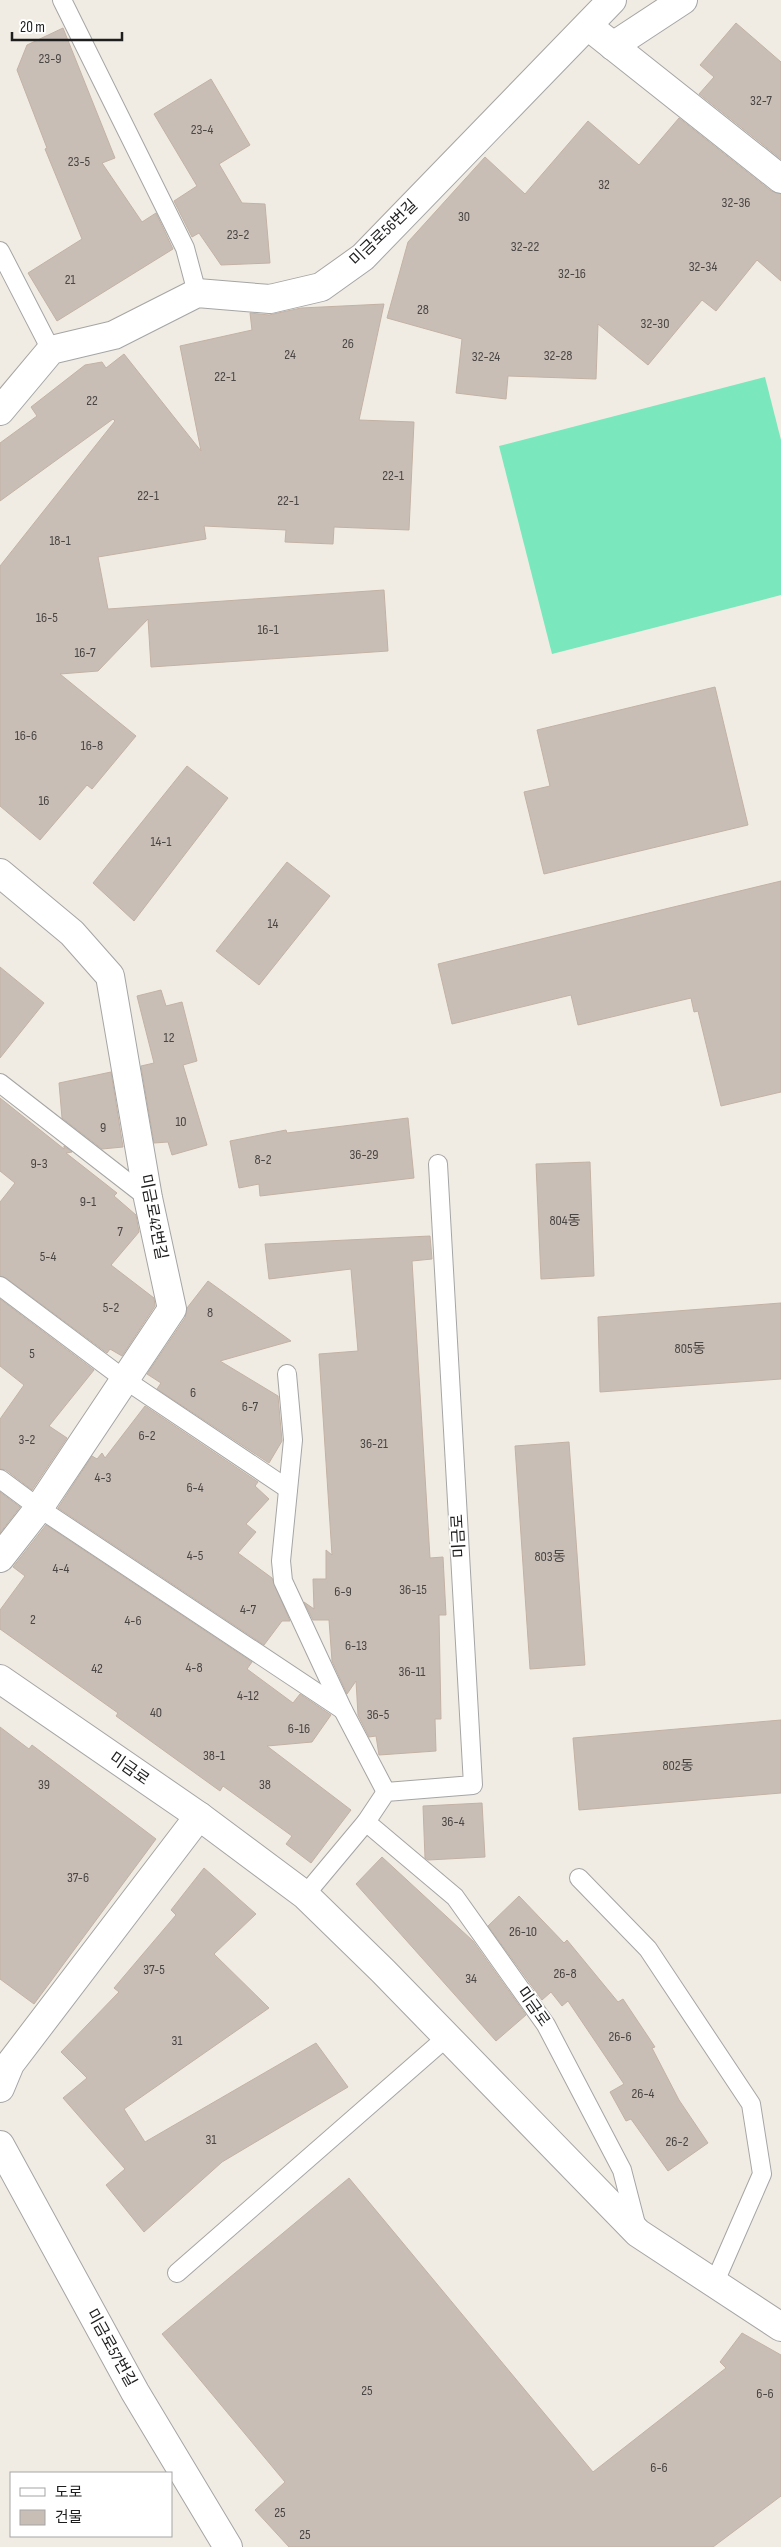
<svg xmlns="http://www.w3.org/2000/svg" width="781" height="2547" font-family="'Sofia Sans Condensed','Noto Sans KR',sans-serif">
	<rect width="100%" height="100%" fill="#f0ece3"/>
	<!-- pitch -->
	<path fill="#7ae7bc" d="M765 377 781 440V595L552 654 499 446Z"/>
	<!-- building -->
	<g fill="#c9beb6" stroke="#c3b2a4">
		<path d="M736 23 781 62V159L699 94 714 77 700 65Z"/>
		<path d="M63 28 115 158 102 163 142 222 156 213 173 249 57 321 28 273 82 239 45 149 47 148 17 70 27 45Z"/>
		<path d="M211 79 250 145 219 164 242 203 265 204 270 263 221 265 199 233 192 237 174 201 197 186 154 114Z"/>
		<path d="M679 118 771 191 781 194V281L757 260 716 311 702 300 648 365 598 324 596 379 508 376 506 399 456 393 462 339 387 318 408 242 485 157 525 194 588 121 639 165Z"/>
		<path d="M384 304 359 420 414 422 409 530 334 527 333 544 285 542 286 530 204 526 206 539 98 557 108 609 384 590 388 651 151 667 148 619 98 671 60 674 136 736 92 789 87 785 40 840 0 806V566L115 421 113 419 0 501V443L37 416 31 407 85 365 102 362 106 368 124 354 201 451 180 346 252 330 250 313 269 315 301 308Z"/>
		<path d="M715 687 748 825 544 874 524 792 550 786 537 730Z"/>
		<path d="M187 766 228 798 134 921 93 883Z"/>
		<path d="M287 862 330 896 259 985 216 951Z"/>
		<path d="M781 881V1092L721 1106 698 1011 694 1012 691 998 578 1025 571 995 452 1024 438 964Z"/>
		<path d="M0 967 44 1003 0 1058Z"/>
		<path d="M161 990 166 1006 182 1002 197 1061 183 1065 207 1145 172 1155 168 1142 154 1143 141 1066 154 1063 137 996Z"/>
		<path d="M111 1072 123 1147 102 1149 62 1118 59 1083Z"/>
		<path d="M0 1098 64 1149V1146L72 1152 66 1153 117 1193 114 1196 136 1215 139 1232 111 1265 154 1298 155 1306 122 1356 110 1349 107 1353 6 1278 0 1276V1202L15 1183 0 1171Z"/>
		<path d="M408 1118 414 1178 260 1196 259 1184 239 1188 230 1141 286 1130 287 1133Z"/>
		<path d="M590 1162 594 1276 541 1279 536 1164Z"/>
		<path d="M430 1236 432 1259 412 1261 430 1558 443 1557 446 1615H439L441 1719H435L436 1751 379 1755 376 1736 369 1737 358 1715 356 1681 347 1694 332 1661 329 1620H313L304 1602 314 1609 313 1579H326V1550L332 1555 319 1354 358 1351 351 1269 269 1279 265 1244Z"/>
		<path d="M208 1281 291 1341 220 1361 278 1396 282 1441 269 1463 157 1389 161 1383 147 1374 185 1318 187 1308Z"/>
		<path d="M0 1299 94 1370 49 1426 67 1438 32 1490 6 1470 0 1469V1419L24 1385 0 1366Z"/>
		<path d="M781 1303V1379L600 1392 598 1317Z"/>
		<path d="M145 1406 258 1482 255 1486 269 1499 246 1524 256 1532 238 1553 272 1578 290 1621H282L264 1645 58 1508 92 1456 97 1459 102 1453 105 1458Z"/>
		<path d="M569 1442 585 1665 530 1669 515 1446Z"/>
		<path d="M0 1492 20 1507 0 1533Z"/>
		<path d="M46 1525 252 1662 247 1669 293 1703 300 1694 331 1715 312 1742 267 1746 351 1810 311 1863 286 1844 292 1836 223 1786 220 1791 116 1716 118 1713 0 1629V1610L25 1576 13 1567Z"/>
		<path d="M781 1720V1793L579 1810 573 1738Z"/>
		<path d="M0 1727 29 1749 32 1745 156 1839 34 2004 0 1979Z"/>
		<path d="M482 1803 485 1857 428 1860 425 1858 423 1806Z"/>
		<path d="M382 1857 473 1941 526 2015 496 2041 356 1884Z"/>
		<path d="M204 1868 256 1914 214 1954 269 2008 124 2109 145 2142 316 2043 348 2087 222 2162 144 2232 106 2185 125 2169 63 2098 87 2078 61 2052 119 1992 114 1988 176 1915 171 1910Z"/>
		<path d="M519 1896 564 1943 567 1940 618 2002 623 1999 655 2047 652 2048 679 2100 708 2143 668 2171 631 2119 626 2121 610 2092 624 2084 568 2001 562 2006 551 1992 542 2000 488 1926Z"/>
		<path d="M349 2178 593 2472 726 2368 720 2362 742 2333 781 2355V2496L713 2547H289L255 2510 285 2482 162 2334Z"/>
	</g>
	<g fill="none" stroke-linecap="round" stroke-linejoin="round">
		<defs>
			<g id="service">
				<path d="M62 0 185 248 197 293"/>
				<path d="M0 251 51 350"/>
				<path d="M0 1083 148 1198"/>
				<path d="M0 1286 124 1379 288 1489"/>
				<path d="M287 1374 293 1440 281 1561 283 1581 343 1710 386 1792"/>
				<path d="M0 1479 39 1508 343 1710"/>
				<path d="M366 1822 455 1897 546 2025 622 2170 637 2228"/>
				<path d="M579 1878 648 1949 751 2104 762 2174 714 2284"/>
				<path d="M305 1895 366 1822 386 1792 473 1785 438 1164"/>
				<path d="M177 2273 447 2037"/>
			</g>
			<g id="minor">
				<path d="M588 26 781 179"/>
				<path d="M613 46 683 0"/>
				<path d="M0 411 51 350 114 335 197 293 270 299 321 287 363 257 612 0"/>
				<path d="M0 873 72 933 110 976 148 1198 172 1309 39 1508 0 1558"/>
				<path d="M0 2088 10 2064 199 1816"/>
				<path d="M0 2145 135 2392 228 2547"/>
			</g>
			<path id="tertiary" d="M0 1679 199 1816 305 1895 383 1971 638 2233 781 2327"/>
		</defs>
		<!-- service casing -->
		<use href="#service" stroke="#a5a5a5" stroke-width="20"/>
		<!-- minor casing -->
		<use href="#minor" stroke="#a5a5a5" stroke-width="30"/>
		<!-- tertiary casing -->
		<use href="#tertiary" stroke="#a5a5a5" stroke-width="30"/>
		<!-- service -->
		<use href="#service" stroke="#fff" stroke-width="18"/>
		<!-- minor -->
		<use href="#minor" stroke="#fff" stroke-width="28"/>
		<!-- tertiary -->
		<use href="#tertiary" stroke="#fff" stroke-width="28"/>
	</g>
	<g text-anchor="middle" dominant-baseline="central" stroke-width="4" stroke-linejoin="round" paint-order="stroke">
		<!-- number labels -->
		<g font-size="14" fill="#494644">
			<text x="50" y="58">23-9</text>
			<text x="761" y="100">32-7</text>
			<text x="202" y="129">23-4</text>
			<text x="79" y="161">23-5</text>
			<text x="604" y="184">32</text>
			<text x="736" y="202">32-36</text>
			<text x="464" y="216">30</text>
			<text x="238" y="234">23-2</text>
			<text x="525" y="246">32-22</text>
			<text x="703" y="266">32-34</text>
			<text x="572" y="273">32-16</text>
			<text x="70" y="279">21</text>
			<text x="423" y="309">28</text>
			<text x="655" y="323">32-30</text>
			<text x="348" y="343">26</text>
			<text x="290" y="354">24</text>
			<text x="558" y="355">32-28</text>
			<text x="486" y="356">32-24</text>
			<text x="225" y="376">22-1</text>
			<text x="92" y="400">22</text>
			<text x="393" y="475">22-1</text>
			<text x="148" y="495">22-1</text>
			<text x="288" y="500">22-1</text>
			<text x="60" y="540">18-1</text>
			<text x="47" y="617">16-5</text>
			<text x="268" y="629">16-1</text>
			<text x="85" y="652">16-7</text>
			<text x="26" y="735">16-6</text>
			<text x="92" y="745">16-8</text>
			<text x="44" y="800">16</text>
			<text x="161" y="841">14-1</text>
			<text x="273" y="923">14</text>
			<text x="169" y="1037">12</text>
			<text x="181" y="1121">10</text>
			<text x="103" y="1127">9</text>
			<text x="364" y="1154">36-29</text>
			<text x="263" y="1159">8-2</text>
			<text x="39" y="1163">9-3</text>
			<text x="88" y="1201">9-1</text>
			<text x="565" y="1220">804동</text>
			<text x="120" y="1231">7</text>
			<text x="48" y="1256">5-4</text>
			<text x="111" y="1307">5-2</text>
			<text x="210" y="1312">8</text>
			<text x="690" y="1348">805동</text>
			<text x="32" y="1353">5</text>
			<text x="193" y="1392">6</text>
			<text x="250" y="1406">6-7</text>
			<text x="147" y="1435">6-2</text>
			<text x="27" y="1439">3-2</text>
			<text x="374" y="1443">36-21</text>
			<text x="103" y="1477">4-3</text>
			<text x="195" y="1487">6-4</text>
			<text x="195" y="1555">4-5</text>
			<text x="550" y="1556">803동</text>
			<text x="61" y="1568">4-4</text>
			<text x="413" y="1589">36-15</text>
			<text x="343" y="1591">6-9</text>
			<text x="248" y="1609">4-7</text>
			<text x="33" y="1619">2</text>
			<text x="133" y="1620">4-6</text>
			<text x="356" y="1645">6-13</text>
			<text x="194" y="1667">4-8</text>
			<text x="97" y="1668">42</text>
			<text x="412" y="1671">36-11</text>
			<text x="248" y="1695">4-12</text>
			<text x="156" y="1712">40</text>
			<text x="378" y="1714">36-5</text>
			<text x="299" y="1728">6-16</text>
			<text x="214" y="1755">38-1</text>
			<text x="678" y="1765">802동</text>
			<text x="44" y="1784">39</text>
			<text x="265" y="1784">38</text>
			<text x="453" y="1821">36-4</text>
			<text x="78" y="1877">37-6</text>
			<text x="523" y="1931">26-10</text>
			<text x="154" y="1969">37-5</text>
			<text x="565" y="1973">26-8</text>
			<text x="471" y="1978">34</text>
			<text x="620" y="2036">26-6</text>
			<text x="177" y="2040">31</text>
			<text x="643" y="2093">26-4</text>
			<text x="211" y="2139">31</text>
			<text x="677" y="2141">26-2</text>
			<text x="367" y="2390">25</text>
			<text x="765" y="2393">6-6</text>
			<text x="659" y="2467">6-6</text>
			<text x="280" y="2512">25</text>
			<text x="305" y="2534">25</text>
		</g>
		<!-- street labels -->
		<g font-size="16" fill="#1e1e1e" stroke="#fff">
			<text transform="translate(384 233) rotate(-44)">미금로56번길</text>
			<text transform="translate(153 1217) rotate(79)">미금로42번길</text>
			<text transform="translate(459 1536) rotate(-93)">미금로</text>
			<text transform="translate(129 1769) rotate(35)">미금로</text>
			<text transform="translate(533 2007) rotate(55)">미금로</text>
			<text transform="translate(111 2348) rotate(61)">미금로57번길</text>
		</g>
	</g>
	<!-- legend -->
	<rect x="10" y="2472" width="162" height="65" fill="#ffffff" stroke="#a5a5a5"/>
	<rect x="20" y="2488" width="25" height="8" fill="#ffffff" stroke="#a5a5a5"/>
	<text x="55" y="2497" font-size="15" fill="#1e1e1e">도로</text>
	<rect x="20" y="2510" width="25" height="15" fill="#c9beb6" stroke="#a5a5a5"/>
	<text x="55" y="2522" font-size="15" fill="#1e1e1e">건물</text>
	<!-- scale -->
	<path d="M12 32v8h110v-8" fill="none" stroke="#1e1e1e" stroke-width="2.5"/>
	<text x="20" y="32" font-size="15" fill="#1e1e1e" stroke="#ffffff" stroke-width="4" paint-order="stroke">20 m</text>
</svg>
